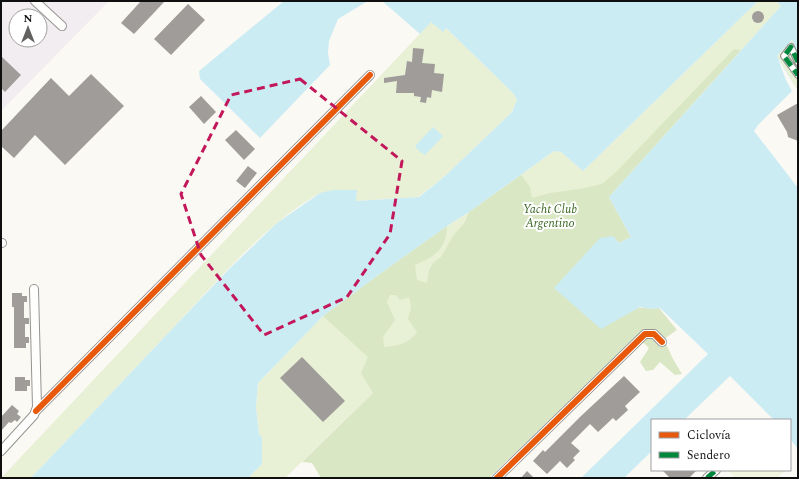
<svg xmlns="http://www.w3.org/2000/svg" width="799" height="479" font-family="Spectral,serif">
	<rect width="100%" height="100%" fill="#fbf9f4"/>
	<!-- industrial -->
	<path fill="#f2edf0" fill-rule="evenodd" d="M1 1H109L1 111ZM16 16H40V40H16Z"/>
	<!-- green -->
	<g fill="#e8f0d5">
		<path d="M758 1H776L781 6 609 197 517 254 285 478H248L262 464 256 407 258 383 323 316 381 273 447 226 469 212 554 151 561 152 583 171Z"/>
		<path d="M431 22 443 31 446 28 513 93 517 100 512 112 445 176 418 197 356 201 320 193C264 225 218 280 175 326 127 377 79 427 31 478H1Z"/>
		<path d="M792 40 798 52V91L777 56Z"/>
	</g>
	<!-- forest -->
	<path fill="#dae7c4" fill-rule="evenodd" d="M734 49 741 50 609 197 631 237 619 243 635 309C642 306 650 310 659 308L677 330 664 339 673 359 682 374 675 375 660 362 653 370 646 371 640 362 649 348 636 336 489 478H321L312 463 302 462 373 393 361 373 368 357 323 316 381 273 447 226C446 250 435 256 415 265L417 280 427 283 429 270 433 263 441 257 453 236 465 222 469 212 521 175 530 187 532 198 550 193 585 188 602 184 616 172ZM390 295H396L400 300 409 297 411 307 408 319 417 332C409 344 397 346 384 347L383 337 395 320 387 302Z"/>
	<!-- pitch -->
	<path fill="#f1f4df" d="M730 470H786L777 478H735L729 471Z"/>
	<!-- water -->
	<g fill="#ccecf4">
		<path d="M284 1H368L338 19 329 41 328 53 330 65 260 138 200 79 199 71Z"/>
		<path d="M382 1H758L583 171 561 152 554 151 469 212 447 226 381 273 323 316 258 383 256 407 259 434 262 438V464L248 478H31L229 269 277 223 320 193 333 190H357L356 201 419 197 445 176 512 112 517 100 513 93 446 28 443 32 431 22 420 34Z"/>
		<path d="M776 1H798V52L792 40 777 56 798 92 778 59 786 80 792 91 758 125 754 131 798 188V449L790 439V420H774L730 376 684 420H652V451L624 478H581L708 354 660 308 651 309 640 307 601 329 554 288 600 238 613 236 619 243 631 237 609 197 781 6Z"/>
		<path d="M433 127 443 136 425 155 422 153H421L415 146Z"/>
	</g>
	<!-- building -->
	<g fill="#9f9c9a">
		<path d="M141 1H165L134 34 121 23Z"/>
		<path d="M188 4 205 20 171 55 154 39Z"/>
		<circle cx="758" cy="17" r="6"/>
		<path d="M413 48 424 49 422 63 435 64 434 73 444 74 442 92 432 90 431 98 427 97 426 103 420 102 421 97 414 96V93H396L397 81 384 83V78L405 75 407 61 412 62Z"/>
		<path d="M1 56 21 75 5 92 1 88Z"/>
		<path d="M91 74 124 106 65 165 35 135 14 158 1 146V131L51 78 69 96Z"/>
		<path d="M201 96 216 112 204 124 189 107Z"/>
		<path d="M798 103V141L788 137 787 132 777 115Z"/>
		<path d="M236 130 255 149 244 160 225 140Z"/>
		<path d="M248 166 257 173 245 188 236 181Z"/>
		<path d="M12 293H22V296H27V302H24V318H29V324H25V337H29V343H26V348H14V307H12Z"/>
		<path d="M302 357 345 401 323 422 280 378Z"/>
		<path d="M624 376 640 392 625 406 628 410 616 421 613 418 598 432 590 424 571 443 580 451 573 458 575 460 567 468 560 461 547 474 533 461 543 450 545 452 581 416Z"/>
		<path d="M15 377H25V380H30V386H27V391H15Z"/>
		<path d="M12 405 19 411 17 414 21 417 17 422 15 420 11 423 9 422 1 431V417Z"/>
		<path d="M662 470H697L689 478H670Z"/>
		<path d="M527 471 534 478H521Z"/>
	</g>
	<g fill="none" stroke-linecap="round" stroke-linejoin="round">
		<defs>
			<path id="pedestrian" d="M798 62 791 47 784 56 798 75"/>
			<g id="minor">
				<path d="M35 1 62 26"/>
				<path d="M1 243H2"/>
				<path d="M36 411 370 75"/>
				<path d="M1 451 34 415 37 407 34 289"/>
				<path d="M497 478 645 334H654L662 342"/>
				<path d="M707 478 716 470"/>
			</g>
		</defs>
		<!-- pedestrian casing -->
		<use href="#pedestrian" stroke="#959492" stroke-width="8"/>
		<!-- minor casing -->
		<use href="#minor" stroke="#959492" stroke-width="10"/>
		<!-- pedestrian -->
		<use href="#pedestrian" stroke="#fefefd" stroke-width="5.5"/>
		<!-- minor -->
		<use href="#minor" stroke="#fefefd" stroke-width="8"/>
		<!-- quiet -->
		<g stroke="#00873e" stroke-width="5" stroke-dasharray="10 5" stroke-linecap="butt">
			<path d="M798 62 791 47 784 56 798 75"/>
			<path d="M707 478 716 470"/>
		</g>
		<defs>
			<g id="cycleway">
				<path d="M36 411 370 75"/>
				<path d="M497 478 645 334H654L662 342"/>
			</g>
		</defs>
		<!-- cycleway casing -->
		<use href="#cycleway" stroke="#fff" stroke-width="8"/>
		<!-- cycleway -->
		<use href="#cycleway" stroke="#e8590c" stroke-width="6"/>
	</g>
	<!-- marked area -->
	<path fill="none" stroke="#c2185b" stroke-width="3" stroke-dasharray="8 5" stroke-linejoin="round" d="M300 79 402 161 390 234 347 297 264 335 201 255 181 194 231 95Z"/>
	<g text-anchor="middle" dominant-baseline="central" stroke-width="4" stroke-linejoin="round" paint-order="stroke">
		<!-- park labels -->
		<g font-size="12" font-style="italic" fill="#386521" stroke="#fff">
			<text x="550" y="209">Yacht Club<tspan x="550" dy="14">Argentino</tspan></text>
		</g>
	</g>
	<!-- border -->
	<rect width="799" height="479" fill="none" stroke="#0f0f0f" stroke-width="4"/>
	<!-- legend -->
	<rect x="651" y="419" width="140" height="52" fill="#ffffff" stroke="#9f9f9f"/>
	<rect x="659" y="432" width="20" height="6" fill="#e8590c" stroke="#9f9f9f"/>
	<text x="687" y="439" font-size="12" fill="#0f0f0f">Ciclovía</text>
	<rect x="659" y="452" width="20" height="6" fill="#00873e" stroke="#9f9f9f"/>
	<text x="687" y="459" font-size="12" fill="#0f0f0f">Sendero</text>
	<!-- north arrow -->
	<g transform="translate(28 28)"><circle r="19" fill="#ffffff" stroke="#9f9f9f"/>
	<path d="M0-3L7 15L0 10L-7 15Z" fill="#62615f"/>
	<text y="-6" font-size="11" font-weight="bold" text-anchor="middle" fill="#0f0f0f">N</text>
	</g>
</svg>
